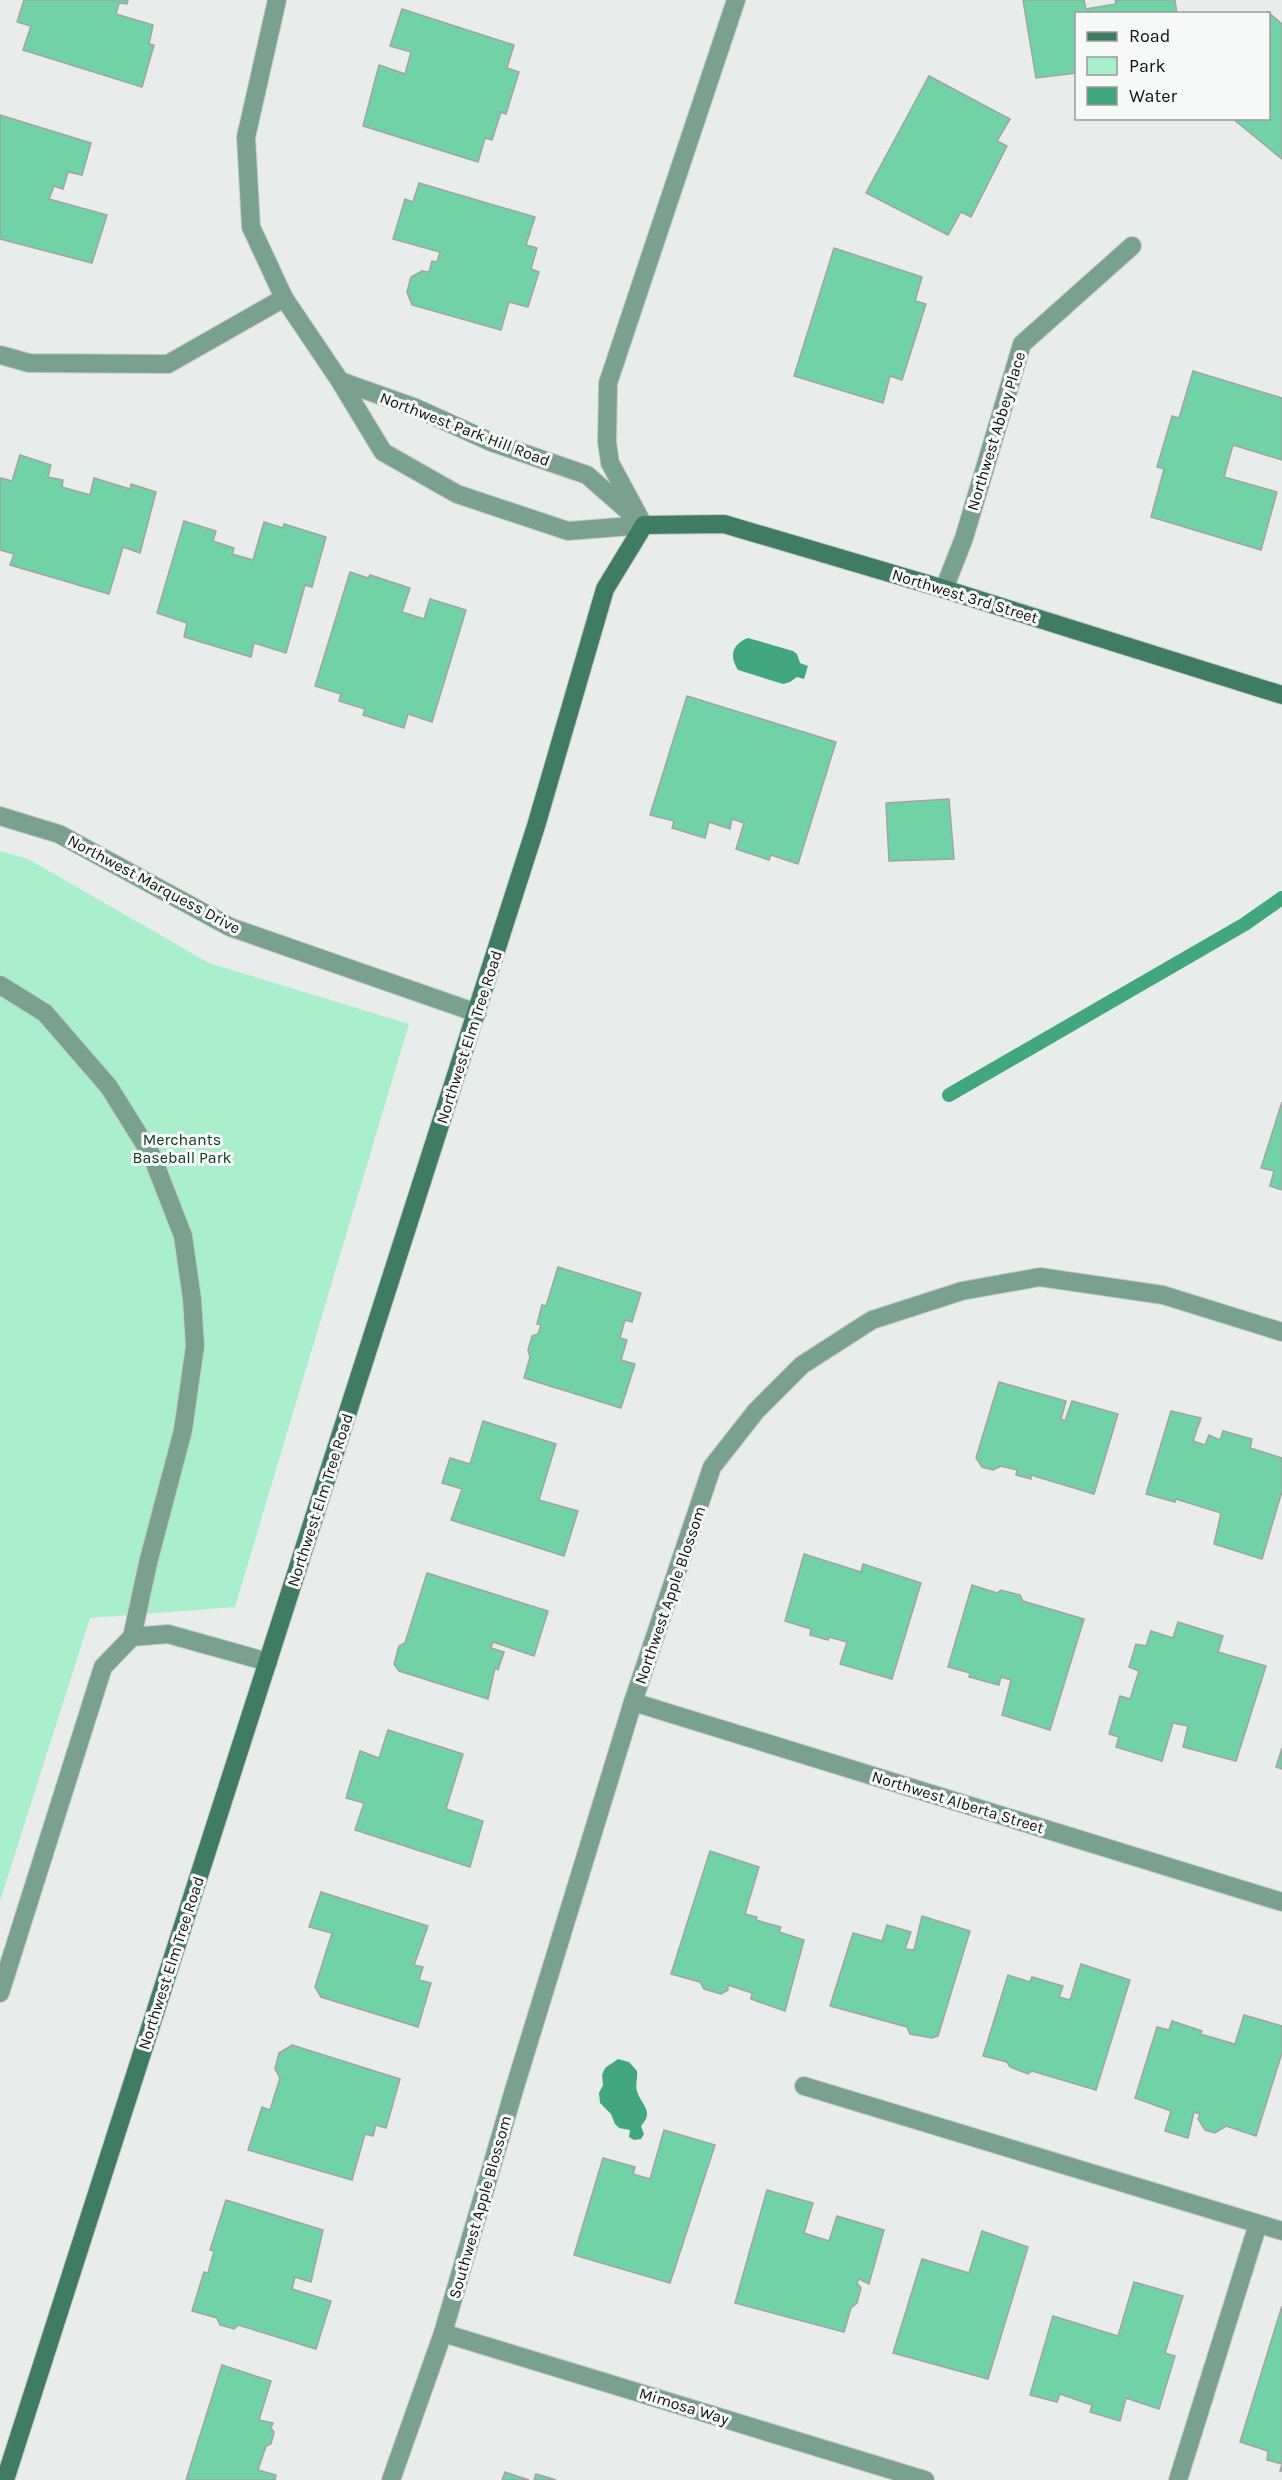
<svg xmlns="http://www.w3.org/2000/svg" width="1282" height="2480" font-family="Karla,sans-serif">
	<rect width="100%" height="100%" fill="#e8ecea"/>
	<!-- green -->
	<path fill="#a9efcc" d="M0 851 28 859 209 963 409 1024 235 1607 90 1618 0 1901Z"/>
	<!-- water -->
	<g fill="#43a77d">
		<path d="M748 638 793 651 797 654 800 663 808 666 804 679 797 677 790 682 783 684 738 670C729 656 732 644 748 638Z"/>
		<path d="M618 2059 629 2062 637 2071C638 2078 635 2085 637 2091 641 2105 655 2111 641 2126L644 2134 641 2139 634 2140 629 2137 630 2130 619 2128 615 2124 611 2114 600 2103 599 2093 603 2085 602 2075 605 2068Z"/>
	</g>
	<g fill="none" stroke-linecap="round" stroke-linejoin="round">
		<!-- stream -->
		<path stroke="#43a77d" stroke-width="14" d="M949 1095 1245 924 1282 898"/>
	</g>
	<!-- building -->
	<g fill="#71d2a6" stroke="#a1a4a2" stroke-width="1.5">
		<path d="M24 0H128L127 4 119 3 116 14 153 25 149 44 154 45 142 87 23 50 31 26 17 22Z"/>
		<path d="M1023 0H1084L1086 9 1116 4 1115 0H1175L1177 14H1076V73L1036 78Z"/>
		<path d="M402 9 514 45 507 68 519 72 506 114 501 112 492 140 485 138 478 162 363 126 379 65 405 74 411 52 390 46Z"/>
		<path d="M1268 12 1282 24V159L1232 118H1268Z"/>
		<path d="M929 76 1010 119 997 141 1007 146 971 217 961 212 948 235 866 193Z"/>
		<path d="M0 115 91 143 82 175 68 172 63 189 54 186 49 199 107 215 92 263 0 239Z"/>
		<path d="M419 183 535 217 526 245 537 248 531 269 539 272 528 307 509 302 501 330 412 305 407 292 411 277 422 271 429 272 432 261 437 262 440 252 393 239 405 199 413 202Z"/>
		<path d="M834 248 922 277 915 301 926 304 902 380 890 376 883 403 794 376Z"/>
		<path d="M1193 371 1282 398V460L1233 445 1224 477 1277 492 1261 550 1151 517 1164 469 1157 467 1172 416 1179 418Z"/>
		<path d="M20 455 51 465 48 477 63 480 62 487 90 495 94 478 130 489 131 484 156 492 140 553 123 547 109 594 10 565 14 554 0 550V483L1 478 12 481Z"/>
		<path d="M184 521 216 531 213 541 234 548 232 554 253 560 264 522 283 528 284 524 326 537 312 587 305 585 286 653 254 643 251 657 184 637 187 623 157 613Z"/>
		<path d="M350 572 368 578 370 575 410 588 402 612 424 619 430 599 466 610 432 722 408 714 404 728 363 715 365 709 339 701 341 694 315 686Z"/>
		<path d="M687 696 836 742 798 864 771 855 769 860 736 849 744 823 732 819 730 829 709 822 705 838 672 828 674 821 650 815Z"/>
		<path d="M949 799 954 859 889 861 886 803Z"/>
		<path d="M1282 1102V1190L1270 1186 1274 1171 1261 1168Z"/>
		<path d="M558 1267 641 1293 632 1322 625 1320 620 1338 627 1340 621 1360 635 1364 621 1408 524 1378 530 1357 528 1350 532 1336 538 1334 541 1325 537 1324 542 1305 546 1306Z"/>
		<path d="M999 1382 1066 1401 1061 1419 1065 1421 1072 1401 1118 1414 1094 1494 1031 1475V1479L1016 1475 1017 1470 1001 1466 993 1470 982 1467 976 1458Z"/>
		<path d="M1171 1411 1201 1418 1193 1441 1205 1445 1209 1435 1220 1440 1223 1431 1252 1439 1250 1448 1282 1458V1491L1262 1559 1214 1544 1221 1513 1176 1499 1175 1502 1146 1494Z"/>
		<path d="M483 1421 556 1444 539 1500 578 1511 564 1556 451 1520 462 1489 442 1483 450 1458 470 1464Z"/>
		<path d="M804 1554 861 1572 863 1564 921 1583 892 1679 840 1664 847 1642 829 1637 828 1640 810 1635 811 1629 785 1621Z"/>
		<path d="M427 1573 548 1611 534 1656 493 1642 491 1648 504 1652 498 1670 495 1668 488 1699 399 1671 394 1664 399 1646 405 1643Z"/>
		<path d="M972 1585 997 1593 1001 1590 1020 1595 1023 1601 1084 1619 1050 1730 1002 1715 1011 1680 1001 1677 999 1685 969 1677 970 1673 948 1667Z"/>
		<path d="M1178 1622 1223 1636 1218 1652 1266 1666 1236 1761 1183 1747 1188 1726 1173 1723 1162 1761 1116 1747 1119 1737 1109 1734 1120 1696 1130 1699 1139 1671 1129 1667 1136 1644 1146 1646 1151 1631 1173 1638Z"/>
		<path d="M388 1730 463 1754 446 1809 483 1821 470 1867 355 1830 364 1803 346 1798 360 1751 379 1758Z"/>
		<path d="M1282 1748V1769L1276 1767Z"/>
		<path d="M710 1851 759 1867 745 1914 757 1917 756 1920 781 1927 779 1932 804 1940 785 2011 751 1999 752 1993 728 1985V1990L721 1994 704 1989 700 1982 671 1974Z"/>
		<path d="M321 1892 428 1926 414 1965 423 1967 419 1980 431 1983 418 2027 321 1997 315 1987 332 1933 309 1927Z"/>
		<path d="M922 1916 970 1931 938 2036 932 2038 910 2034 907 2027 830 2006 853 1933 882 1941 887 1925 911 1932 905 1949 914 1950Z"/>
		<path d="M1081 1964 1130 1980 1096 2090 1032 2071 1028 2074 1010 2067 1007 2062 983 2056 1008 1975 1030 1982 1032 1977 1063 1986 1059 1997 1070 2000Z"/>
		<path d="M1244 2015 1282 2026V2053L1256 2136 1226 2126 1215 2133 1205 2130 1198 2119 1200 2114 1194 2112 1188 2138 1165 2131 1171 2111 1135 2098 1157 2027 1169 2030 1172 2021 1202 2031 1200 2034 1235 2044Z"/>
		<path d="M292 2045 400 2079 386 2128 376 2125 373 2136 365 2134 352 2180 248 2150 262 2107 270 2110 280 2078 275 2069 279 2053Z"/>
		<path d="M664 2130 715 2145 670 2283 574 2255 603 2158 635 2167 633 2174 650 2179Z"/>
		<path d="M767 2190 813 2203 804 2233 829 2241 837 2216 884 2230 869 2284 859 2279 857 2283 861 2288 857 2303 851 2308 844 2332 735 2303Z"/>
		<path d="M226 2200 323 2230 311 2282 295 2277 292 2289 331 2301 316 2349 238 2325 234 2329 220 2325 217 2318 192 2311 204 2272 208 2273 214 2251 210 2250Z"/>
		<path d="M982 2231 1028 2247 988 2379 893 2353 922 2259 969 2273Z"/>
		<path d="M1134 2282 1183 2296 1165 2353 1175 2356 1159 2409 1126 2398 1120 2421 1090 2412 1092 2405 1060 2394 1057 2402 1030 2395 1053 2316 1118 2336Z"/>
		<path d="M1282 2306V2471H1280L1282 2464 1267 2460 1268 2451 1240 2442Z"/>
		<path d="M222 2365 271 2381 259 2420 273 2423 271 2428 274 2432 271 2444 266 2446 258 2470 276 2475 275 2480H186Z"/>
		<path d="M505 2472 529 2480H502Z"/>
		<path d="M536 2474 556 2480H534Z"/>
	</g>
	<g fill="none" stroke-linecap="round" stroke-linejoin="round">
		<defs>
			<g id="lane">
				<path d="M643 524 610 463 607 442 608 383 736 0"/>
				<path d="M0 985 45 1013 109 1087 152 1156 183 1236 192 1299 195 1346 183 1430 148 1563 132 1637"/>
				<path d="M0 1993 103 1667 132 1637 168 1634 268 1662"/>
				<path d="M804 2086 1282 2231"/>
				<path d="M1178 2480 1258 2224"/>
			</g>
			<g id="street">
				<path d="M277 0 246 137 251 227 284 298 340 381 383 452 457 494 568 531 644 525"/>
				<path d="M0 355 29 363 168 364 284 298"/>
				<path d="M340 381 416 408 491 442 587 475 644 525"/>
				<path d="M944 589 964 538 1022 344 1132 246"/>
				<path d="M0 816 59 834 230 927 477 1013"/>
				<path d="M633 1702 1282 1902"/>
				<path d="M443 2333 925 2480"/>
				<path d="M391 2480 443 2333 514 2090 633 1702 712 1467 756 1411 802 1365 872 1320 962 1291 1040 1277 1163 1295 1282 1332"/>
			</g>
			<path id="secondary" d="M5 2480 536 826 605 589 644 525 724 524 944 589 1282 695"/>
		</defs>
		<!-- lane casing -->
		<use href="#lane" stroke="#c5c9c7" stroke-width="20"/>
		<!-- street casing -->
		<use href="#street" stroke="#c5c9c7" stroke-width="20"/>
		<!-- secondary casing -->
		<use href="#secondary" stroke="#c5c9c7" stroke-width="20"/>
		<!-- lane -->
		<use href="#lane" stroke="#7aa18d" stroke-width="18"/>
		<!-- street -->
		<use href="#street" stroke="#7aa18d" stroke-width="18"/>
		<!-- secondary -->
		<use href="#secondary" stroke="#407c61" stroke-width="18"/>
	</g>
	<g text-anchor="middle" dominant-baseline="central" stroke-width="6" stroke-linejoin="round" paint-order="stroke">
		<!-- street labels -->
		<g font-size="16" fill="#0f1110" stroke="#f6f9f7">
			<text transform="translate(465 429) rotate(21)">Northwest Park Hill Road</text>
			<text transform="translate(996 431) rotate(-73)">Northwest Abbey Place</text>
			<text transform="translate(965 596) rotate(17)">Northwest 3rd Street</text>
			<text transform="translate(154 884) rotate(28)">Northwest Marquess Drive</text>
			<text transform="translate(469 1037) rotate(-72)">Northwest Elm Tree Road</text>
			<text transform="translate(320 1500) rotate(-72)">Northwest Elm Tree Road</text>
			<text transform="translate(670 1595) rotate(-71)">Northwest Apple Blossom</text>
			<text transform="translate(958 1802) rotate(17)">Northwest Alberta Street</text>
			<text transform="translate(171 1963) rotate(-72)">Northwest Elm Tree Road</text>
			<text transform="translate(480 2207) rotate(-74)">Southwest Apple Blossom</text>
			<text transform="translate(684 2406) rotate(17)">Mimosa Way</text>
		</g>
		<!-- park labels -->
		<g font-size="16" fill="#093524" stroke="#f6f9f7">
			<text x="182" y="1139">Merchants<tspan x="182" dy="18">Baseball Park</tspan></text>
		</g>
	</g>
	<!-- legend -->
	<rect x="1075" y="12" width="195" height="108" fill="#f6f9f7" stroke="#9a9c9b" stroke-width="1.5"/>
	<rect x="1087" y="32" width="30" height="9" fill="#407c61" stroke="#9a9c9b" stroke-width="1.5"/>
	<text x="1129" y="42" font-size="18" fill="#0f1110">Road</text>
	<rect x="1087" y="57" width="30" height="18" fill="#a9efcc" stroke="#9a9c9b" stroke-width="1.5"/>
	<text x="1129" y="72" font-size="18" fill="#0f1110">Park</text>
	<rect x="1087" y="87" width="30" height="18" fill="#43a77d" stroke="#9a9c9b" stroke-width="1.5"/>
	<text x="1129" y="102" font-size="18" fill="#0f1110">Water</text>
</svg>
